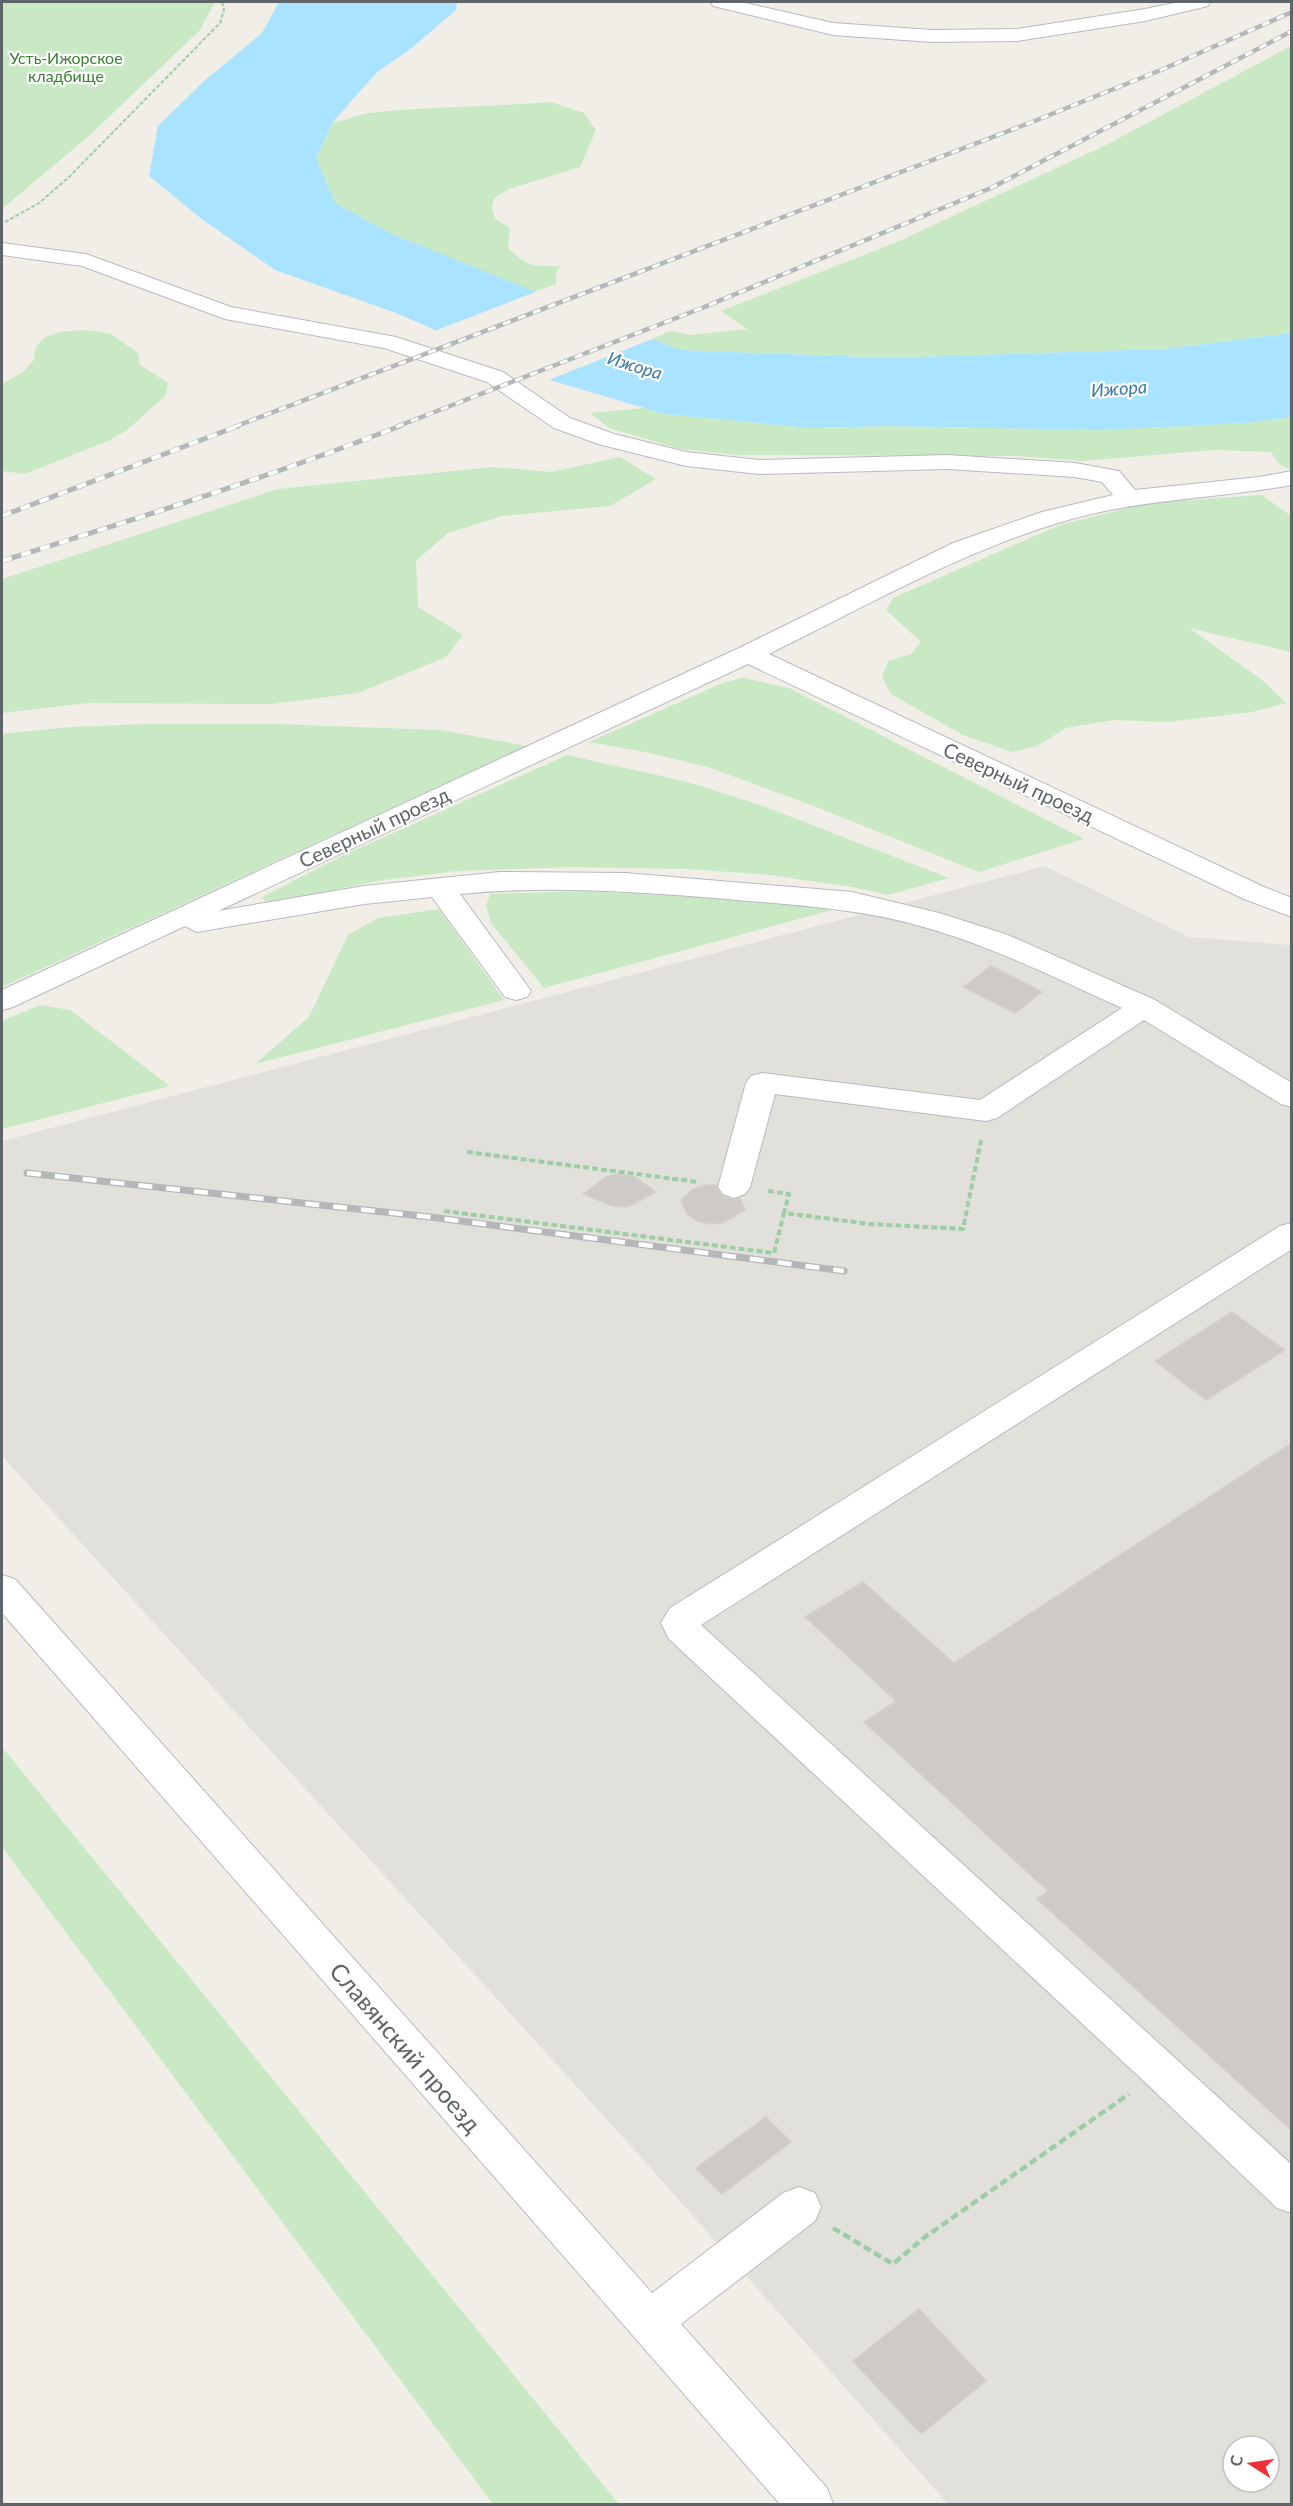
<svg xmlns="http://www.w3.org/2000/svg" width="1293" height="2506" font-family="Lato,sans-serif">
	<rect width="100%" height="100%" fill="#f1eee7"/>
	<!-- industrial -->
	<path fill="#e2e0db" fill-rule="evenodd" d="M1045 866 1189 937 1291 945V2504H948L640 2156 2 1456V1141ZM1233 2446H1269V2482H1233Z"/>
	<!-- green -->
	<g fill="#c8e9c3">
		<path d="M2 2H215L200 30 91 134 2 209Z"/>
		<path d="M1291 46V333L1164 349 890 358 680 350 651 339 671 331 691 335 747 329 721 311 897 242 1106 145Z"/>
		<path d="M551 102 584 113 596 130 580 167 509 189 494 198 492 208 495 219 510 228 508 248C529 268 534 266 561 266L556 272V284L534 292 392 234 335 203 316 159 333 122C346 121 357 115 369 113 430 106 491 107 551 102Z"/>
		<path d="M87 330 111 334 138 353 140 365 168 383 166 395 127 430 108 441 25 474 2 471V384L23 372 34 360C34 331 64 331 87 330Z"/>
		<path d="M644 408 664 414 810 428 890 426 1102 430 1247 423 1291 417V470L1279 464 1271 452 1215 450 1083 461 1016 456 740 455 680 449 609 428 590 413Z"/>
		<path d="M620 457 656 479 610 506 502 516 448 533 416 561 418 607 463 635 446 657 358 693 272 704 88 703 2 713V579L278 489 492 467 551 472Z"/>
		<path d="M1262 495 1291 516V652L1189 628 1262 680 1286 703 1252 712 1167 722 1113 720 1066 728 1037 746 1012 752 963 735 891 694 882 677 888 661 911 654 921 642 886 610 893 598 1060 525 1148 503Z"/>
		<path d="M743 678 789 688 1084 839 979 872 819 808 708 767 645 752 589 742 725 682Z"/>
		<path d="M148 724H275L440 730 527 746 2 987V734L70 727Z"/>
		<path d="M567 755 688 782 763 806 949 878 888 895 852 887 770 875 687 869 569 867 457 871 377 881 267 904 262 897 342 856Z"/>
		<path d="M581 891 752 900 832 910 544 988 491 923 486 906 490 894Z"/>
		<path d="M439 909 504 1000 255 1064 309 1017 348 935 378 918Z"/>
		<path d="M40 1005 70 1010 170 1086 2 1129V1021Z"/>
		<path d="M2 1747 619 2504H493L2 1847Z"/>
	</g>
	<!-- water -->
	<path fill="#a9e3ff" d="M279 2H457L456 10 413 47 376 73 333 122 316 158 335 203 392 234 680 350 890 358 1164 349 1291 333V417L1247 423 1102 430 890 426 810 428 664 414 550 380 396 313 275 270 203 220 149 176 158 126 203 82 262 33Z"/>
	<!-- pier -->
	<path fill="#f1eee7" d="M538 291 653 336 655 338 546 381 432 332Z"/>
	<!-- building -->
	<g fill="#cecbc6" stroke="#d6cfc5" stroke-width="1.5">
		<path d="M991 966 1000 970 1042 992 1015 1013 963 987Z"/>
		<path d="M616 1174 635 1177 656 1192 632 1205 624 1207 613 1206 583 1194 606 1177Z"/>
		<path d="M705 1185H716L722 1196 733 1200 740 1198 745 1210 723 1223 710 1224 697 1221 687 1214 681 1200 693 1189Z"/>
		<path d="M1232 1312 1285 1350 1206 1400 1155 1361Z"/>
		<path d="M1292 1443V2131L1037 1899 1048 1891 864 1722 896 1701 805 1617 863 1582 954 1663Z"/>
		<path d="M766 2117 791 2142 722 2194 696 2168Z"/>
		<path d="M919 2309 986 2381 921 2434 853 2361Z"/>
	</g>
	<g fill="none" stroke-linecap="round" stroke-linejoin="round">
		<defs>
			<g id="minor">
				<path d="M711 2H741L833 23 932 30 1017 29 1145 9 1179 2H1210L1208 6 1145 21 1017 41 932 42 833 35 713 6Z"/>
				<path d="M2 243 86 254 231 307 396 337 503 372 570 418 614 434 686 452 759 460 947 455 1075 463 1119 471 1135 490 1259 477 1292 471V485C1214 499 1134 499 1058 523 957 554 864 607 769 654L1264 887 1292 898V917L1244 899 748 664 218 911 364 886 500 872 625 873 852 892 939 913 1008 935 1155 1000 1292 1083V1107L1281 1104 1144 1020 997 1118 986 1121 775 1094 750 1187 745 1194 734 1198 723 1194 718 1187 746 1083 751 1076 762 1073 980 1100 1122 1008C1055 978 990 945 920 926 857 908 792 905 727 899 638 892 549 885 460 894L531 991 527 997 516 1000 505 997 432 897 364 904 197 932 185 926 13 1007 2 1010V990L739 648 953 543 1042 512 1113 495 1102 482 1075 477 947 469 759 474 686 466 598 444 554 428 487 382 384 348 225 319 82 266 2 255Z"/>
				<path d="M1292 1223V1249L701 1625 1292 2165V2213L1277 2208 1147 2084 669 1639 661 1623 670 1608 1280 1226Z"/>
				<path d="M2 1575 15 1579 652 2293 783 2193 799 2187 815 2193 821 2207 815 2221 681 2324 827 2488 833 2504H780L2 1613Z"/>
			</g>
		</defs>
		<!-- minor casing -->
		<use href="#minor" stroke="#b7babe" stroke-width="2"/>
		<!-- path-far2 -->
		<path stroke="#9dcda6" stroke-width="2" stroke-dasharray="4 2" stroke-linecap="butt" d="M5 222 39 203 69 177 220 23 224 10 222 2"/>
		<!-- path-far1 -->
		<g stroke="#9dcda6" stroke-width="4" stroke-dasharray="6 3" stroke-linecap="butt">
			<path d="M467 1152 698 1182"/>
			<path d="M768 1191 789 1194 784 1213 870 1224 963 1229 981 1140"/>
			<path d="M444 1211 774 1253 784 1213"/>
		</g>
		<!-- path -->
		<path stroke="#9dcda6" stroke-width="4.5" stroke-dasharray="8 4" stroke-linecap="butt" d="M833 2228 893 2264 925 2237 1129 2094"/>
		<!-- minor -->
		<use href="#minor" fill="#fff" fill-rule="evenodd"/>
		<defs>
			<g id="rail-far2">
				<path d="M234 427 1032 122 1161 70 1292 12"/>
				<path d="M396 427 702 308 991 188 1292 31"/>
			</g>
			<g id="rail-far1">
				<path d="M2 516 238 426"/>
				<path d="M2 561C136 519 269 477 400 426"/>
			</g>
			<path id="rail" d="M27 1173 430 1217 844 1271"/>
		</defs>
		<!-- rail-far2 casing -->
		<use href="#rail-far2" stroke="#b5b6b7" stroke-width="4.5"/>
		<!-- rail-far1 casing -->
		<use href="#rail-far1" stroke="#b5b6b7" stroke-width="5"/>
		<!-- rail casing -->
		<use href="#rail" stroke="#b5b6b7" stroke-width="7"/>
		<!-- rail-far2 -->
		<use href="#rail-far2" stroke="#fff" stroke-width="3" stroke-dasharray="8" stroke-linecap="butt"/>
		<!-- rail-far1 -->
		<use href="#rail-far1" stroke="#fff" stroke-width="4" stroke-dasharray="10" stroke-linecap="butt"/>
		<!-- rail -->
		<use href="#rail" stroke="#fff" stroke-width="4.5" stroke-dasharray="14" stroke-linecap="butt"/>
	</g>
	<g text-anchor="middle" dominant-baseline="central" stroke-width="4.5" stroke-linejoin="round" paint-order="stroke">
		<!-- far-park labels -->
		<g font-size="16" fill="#388232" stroke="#fff">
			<text x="66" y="57">Усть-Ижорское<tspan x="66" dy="18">кладбище</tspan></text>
		</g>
		<!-- far-water labels -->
		<g font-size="18" font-style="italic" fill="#3b7aa3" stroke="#fff">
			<text transform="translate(635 365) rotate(17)">Ижора</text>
			<text transform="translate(1119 388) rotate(-4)">Ижора</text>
		</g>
		<!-- street labels -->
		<g font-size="20" fill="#5e6468" stroke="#fff">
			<text transform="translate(1019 782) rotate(25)">Северный проезд</text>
			<text transform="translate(374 827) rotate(-25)">Северный проезд</text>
		</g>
		<!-- near-street labels -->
		<g font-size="24" fill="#5e6468" stroke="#fff">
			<text transform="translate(406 2047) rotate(49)">Славянский проезд</text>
		</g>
	</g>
	<!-- border -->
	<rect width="1293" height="2506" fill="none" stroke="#5e6468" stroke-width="6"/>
	<!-- north arrow -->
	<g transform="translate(1251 2464) rotate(282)"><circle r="28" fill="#ffffff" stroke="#bfc1c3" stroke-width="1.5"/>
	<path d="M0-4.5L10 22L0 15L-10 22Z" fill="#ee3037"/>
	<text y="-9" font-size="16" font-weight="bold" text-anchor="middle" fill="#5e6468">С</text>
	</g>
</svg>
